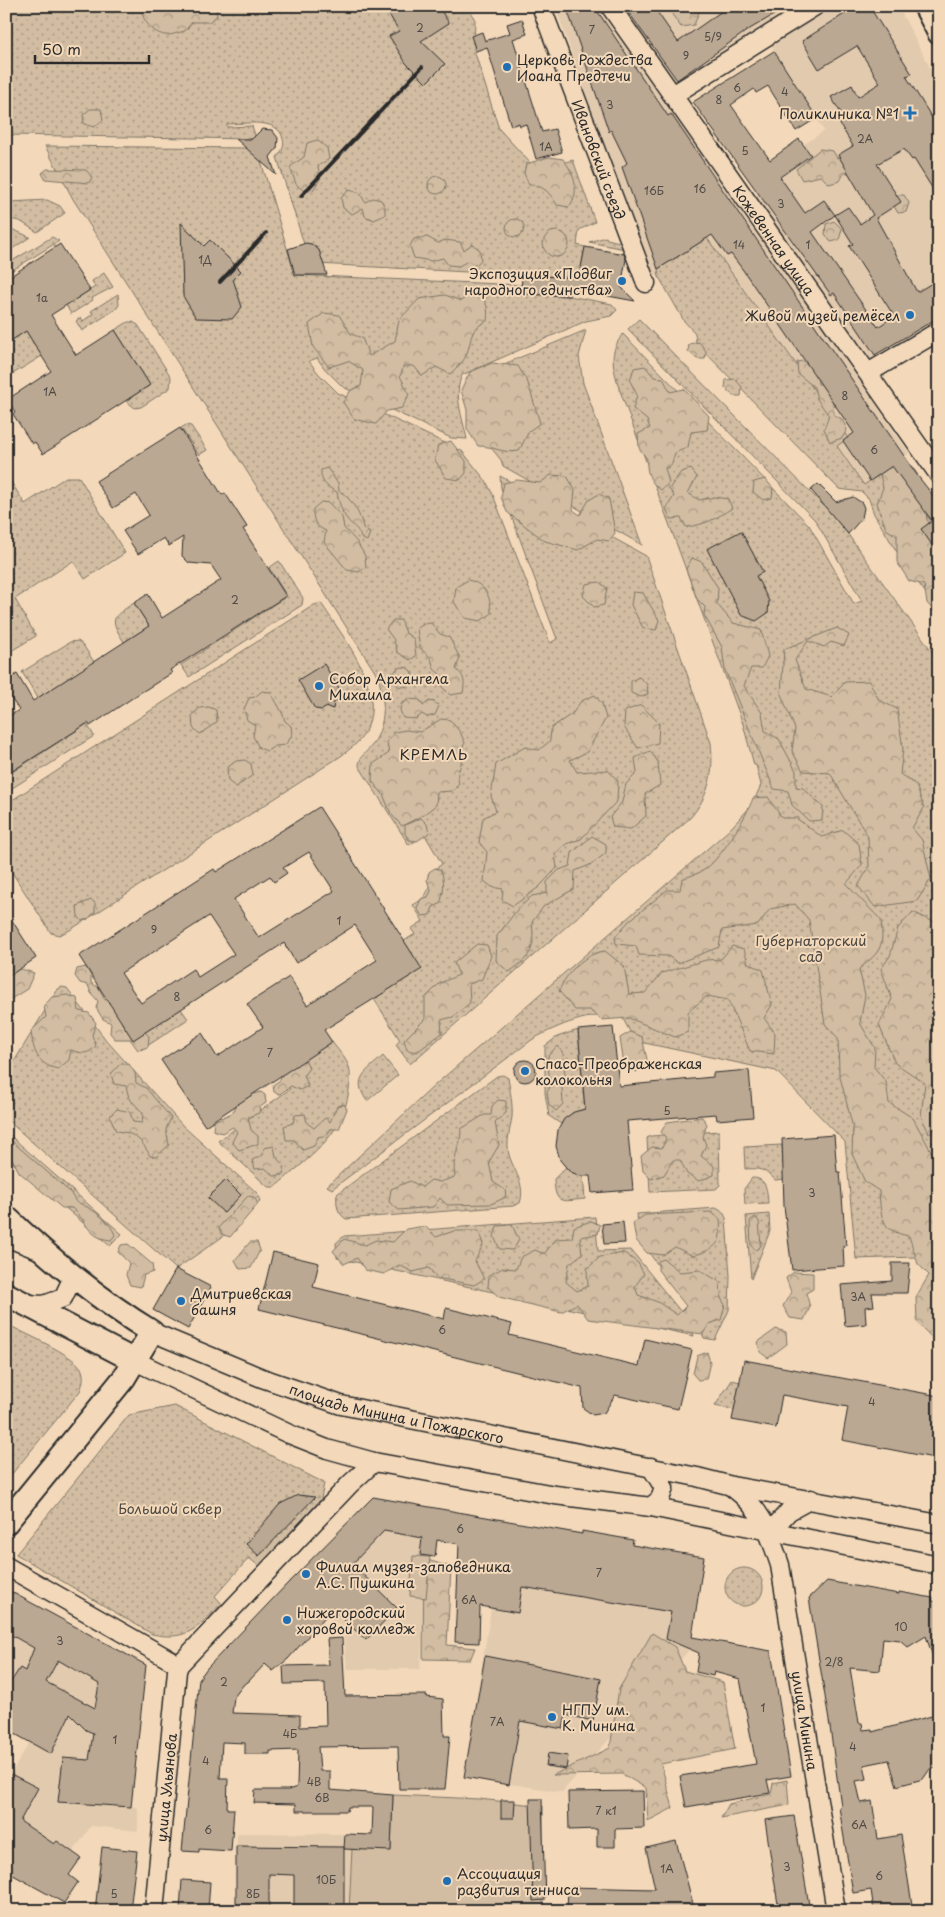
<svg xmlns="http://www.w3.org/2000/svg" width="945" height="1917" font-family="'Playpen Sans',sans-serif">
	<defs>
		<pattern id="grass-dots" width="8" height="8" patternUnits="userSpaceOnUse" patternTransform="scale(1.25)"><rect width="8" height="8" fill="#d2bda2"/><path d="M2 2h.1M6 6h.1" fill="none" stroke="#ab9a84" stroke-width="1.8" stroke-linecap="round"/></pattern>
		<pattern id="forest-crowns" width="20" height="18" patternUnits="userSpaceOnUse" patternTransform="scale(1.25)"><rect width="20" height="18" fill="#d2bda2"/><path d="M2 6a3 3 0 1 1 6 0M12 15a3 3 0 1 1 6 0" fill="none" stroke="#ab9a84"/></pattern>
	</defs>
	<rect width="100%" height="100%" fill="#f3d9ba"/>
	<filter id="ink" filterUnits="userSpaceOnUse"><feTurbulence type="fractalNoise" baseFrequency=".02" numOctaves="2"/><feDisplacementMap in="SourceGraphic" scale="10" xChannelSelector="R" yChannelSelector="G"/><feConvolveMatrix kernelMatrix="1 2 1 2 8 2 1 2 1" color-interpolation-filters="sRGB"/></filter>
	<g filter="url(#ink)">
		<!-- built -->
		<g fill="#e2caae">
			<path d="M555 6H604L909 453 905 457 865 485 837 445 848 437 707 238 658 269 659 277 650 273Z"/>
			<path d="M622 6H807L677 85Z"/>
			<path d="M828 6H898L939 85V232L934 235 938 242 930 247 939 262V279L936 281 939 286V325L875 363 867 361 753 197 810 155 803 145 824 131 770 43Z"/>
			<path d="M373 1497 434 1507 428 1538 420 1669H347L343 1627 326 1616 288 1582Z"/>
			<path d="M505 1522 633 1540 632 1545 704 1557 690 1649 562 1792 464 1777Z"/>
			<path d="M6 1589 146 1665 131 1806 138 1808V1831L91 1826 73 1852 57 1841 54 1845 20 1821 38 1788 11 1774 53 1701 6 1672Z"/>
			<path d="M237 1833 345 1834 344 1849H352L349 1911H236Z"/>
		</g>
		<!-- grass -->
		<g fill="url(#grass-dots)" stroke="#7e7466">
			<path d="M6 6H467L475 20 474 50 499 129 533 166 542 168 573 160 595 222 579 230 577 245 585 247 579 278 318 264C323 255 320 248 311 244H304L277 157C282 152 285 146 283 139 279 117 244 124 227 124V127L252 126 255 135 253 139 6 135Z"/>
			<path d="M45 146 247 148 261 161 295 275 521 285V294L569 296 612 304 617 310 611 316 586 321 462 375C453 395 463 419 467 439L451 438 343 387 325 369 317 358 309 361 318 373 338 393 462 451 486 481 493 495 550 643 557 639 501 488 500 476 646 556 711 743C714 772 710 794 691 817L410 1064 396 1045 400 1040 374 999 421 969 404 941 415 934 411 929 423 921 413 905C426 898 432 889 428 874L442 864 425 835 409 845 359 766C359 756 367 752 373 744 387 723 385 697 377 675L73 199Z"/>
			<path d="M47 200 60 206 65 213 37 232 20 221 9 219V202Z"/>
			<path d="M9 228 30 237 12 249 9 247Z"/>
			<path d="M52 237 59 241 11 271 7 264Z"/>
			<path d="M606 237 607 239 619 242 625 249 589 242Z"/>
			<path d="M707 238 848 438 837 446 864 485 905 457 918 475 906 484 931 521 933 603 903 562 874 514 869 499 862 492 839 489 696 343 695 333 684 321 659 277 658 269Z"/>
			<path d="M104 273 113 287 92 298 93 300 71 314 66 305 95 287 92 281Z"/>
			<path d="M118 294 119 305 116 309 82 331 76 321 80 318 83 321 93 314 91 311Z"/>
			<path d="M639 319 828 510 847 533 939 661V1271L915 1257 856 1259 845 1142 776 1071 635 1041 621 1015C588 1013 561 1024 533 1039L332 1189 327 1186 435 1085 729 830 752 805 761 785 756 765H754L743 724 619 388C613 366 608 353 623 334L809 525 854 604 862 601 815 520 628 329Z"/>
			<path d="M128 322H133L138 325 171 377 170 388 141 407 135 408 126 401 150 385 115 330Z"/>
			<path d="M586 330 579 356 583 383 642 545 503 466 501 460 484 439 473 377Z"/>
			<path d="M26 331 42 356 6 378V344Z"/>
			<path d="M186 425 191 426 207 450 199 455 181 428Z"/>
			<path d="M6 474 25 504 66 477H79L125 553 85 579 73 561 15 599 36 636 6 654Z"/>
			<path d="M279 561 303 598 302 605 189 677 181 665 287 596 269 568Z"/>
			<path d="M134 603 149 626 124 642C109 618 111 618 134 603Z"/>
			<path d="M321 603C342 636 385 687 367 728 362 741 351 748 341 756L70 930 59 935 51 933 6 863V804L314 605Z"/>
			<path d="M78 641 83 645 94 662 38 698 22 672 70 642Z"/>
			<path d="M87 724 94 736 6 792V776Z"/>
			<path d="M62 987 67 988 106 1040 183 1126 256 1192 260 1198 259 1203 228 1233 176 1269 6 1119V1075L58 989Z"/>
			<path d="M181 1009 188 1019 141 1050 133 1040Z"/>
			<path d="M578 1030 585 1109C575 1112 566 1115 561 1124L549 1116 545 1093V1046L557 1037Z"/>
			<path d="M332 1042C337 1049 346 1058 349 1067 351 1074 350 1083 349 1090 343 1137 308 1158 275 1187H268L218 1141 290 1089 281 1075Z"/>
			<path d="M383 1056 398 1075 367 1101C351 1078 366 1072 383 1056Z"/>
			<path d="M503 1075 508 1078C510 1091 513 1104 512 1117 510 1130 506 1142 509 1155 514 1171 526 1185 520 1203L513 1206 346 1219C337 1213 336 1205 337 1194L497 1076Z"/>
			<path d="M719 1131 720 1185 716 1189 650 1192 647 1138 651 1136Z"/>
			<path d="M6 1132 122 1234 110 1246 6 1157Z"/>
			<path d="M782 1145 785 1179 775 1180C766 1169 758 1168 745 1169L744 1147Z"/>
			<path d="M566 1167 583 1176 585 1199C562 1201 555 1206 554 1179Z"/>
			<path d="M752 1178C767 1178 767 1190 768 1203L745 1204 744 1189Z"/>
			<path d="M716 1208 723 1212 726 1218 730 1276 729 1310 715 1340 704 1338 697 1319 639 1239 637 1214Z"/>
			<path d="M769 1214 770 1231 751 1279 746 1216Z"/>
			<path d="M595 1217 598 1251 631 1250 689 1322 694 1336 337 1258 336 1243 344 1236Z"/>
			<path d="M6 1324C22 1332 74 1355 81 1368 85 1376 83 1383 80 1391L6 1481Z"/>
			<path d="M732 1380 740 1382 734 1410 715 1406Z"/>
			<path d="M175 1406 324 1483 321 1499 260 1567 249 1558 215 1596 222 1604C198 1626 189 1642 152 1634L16 1554 129 1415Z"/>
			<circle cx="744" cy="1587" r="19"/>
		</g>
		<!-- forest -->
		<g fill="url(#forest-crowns)" stroke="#7e7466">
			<path d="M141 6H216L217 16 209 22H192L185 31C179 32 170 36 165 35 152 33 141 19 141 6Z"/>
			<path d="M666 6H695L699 12 694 25 681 27Z"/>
			<path d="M90 109H101L103 120 94 127 84 124 83 115Z"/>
			<path d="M317 140 327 148 329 159 318 166 320 179 313 190 305 192 296 184 290 167 304 157 307 143Z"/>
			<path d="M820 149 833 151 837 158 849 155 853 173H844L840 181 829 184 821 176 802 180 796 169Z"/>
			<path d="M549 157 563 159C574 173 581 191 569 207L557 205C550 193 544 185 529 185L524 173 526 164Z"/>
			<path d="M47 169 86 170 92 177 89 183 45 179 42 173Z"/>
			<circle cx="437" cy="185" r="9"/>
			<path d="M349 190 360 193 365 202 373 198 381 200 385 207V215L374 220 365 216 363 208 352 214 343 208 341 198Z"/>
			<path d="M893 195H904L909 203 906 212 898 213 891 201Z"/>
			<circle cx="515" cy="228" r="9"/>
			<path d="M834 221 842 229 839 240 831 242 825 234 826 224Z"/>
			<circle cx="556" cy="244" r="13"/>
			<path d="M427 237 438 243 445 240 460 242 464 250 472 244 480 250 481 260 476 265 468 261 459 266 448 265 443 258 431 261 414 258 410 246 414 239Z"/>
			<path d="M473 291C486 298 489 306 487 321 468 330 473 338 466 356 463 362 455 369 450 374L436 367 422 376 414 366H404L400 376 409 394 402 408 387 411 376 424 354 419 343 402 351 390 361 386 363 370 348 361 329 367 313 347 309 324 324 313 339 315 351 334 362 338 369 356 395 341 399 320 419 299 445 295 461 301Z"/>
			<path d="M699 342 706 351 705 359H697L688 351 689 344Z"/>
			<path d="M803 361 817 371 818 384H826L832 393 834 415 842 419 847 430 842 438 830 442 824 429 829 416 817 399 814 387 798 374 797 362Z"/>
			<path d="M492 363 518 366 528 383 540 423 529 431 519 451C501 454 495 446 478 446L467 429V410L461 390 470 372Z"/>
			<path d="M645 366 654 377 663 378 670 392 684 389 709 416 707 430 691 432 688 447 675 453 671 466 665 468 669 483 661 490C650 483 646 472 647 459L639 448 638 434 650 428 647 420 633 409 637 395 630 381 634 368Z"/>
			<path d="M735 379 742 387 741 396H733L725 388 726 380Z"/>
			<path d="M451 441 466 461V473L460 480 446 478 435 460 438 445Z"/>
			<path d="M895 460 922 486 927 520 938 530 939 546 933 560 939 579V617L927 603 924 585 909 581 897 562V536L886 529 877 503 883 488 879 470Z"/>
			<path d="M327 468 338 483 339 491C350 496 362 516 363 528L370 533 367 541 361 538C359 528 353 527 347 519 341 511 339 502 337 492 327 487 320 482 321 470Z"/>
			<path d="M691 469 697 477 688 493 699 500 714 497 728 499 732 508C717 518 705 525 686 527L681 518 671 519 666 509 674 496 669 489 681 472Z"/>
			<path d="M551 475 567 476 575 490 573 510 580 515 589 500 599 494 609 499 615 533 609 541 597 539 578 550 545 541 507 512 501 497 504 483 517 480 540 483Z"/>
			<path d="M765 479 773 488 772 498 763 500 753 492 754 482Z"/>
			<path d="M321 502 329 503 342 517 344 528 357 542 365 556 366 567 359 572 347 570 324 542 326 531C315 526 313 521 313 509Z"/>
			<path d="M692 558 702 562 718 588 717 604 733 623 761 630 768 656 762 668H751L744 686 762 713 765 731 779 739 796 771V787L803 788 823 807 822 820 809 821 792 805 788 791 774 789 725 670 722 647 704 615 705 607 697 599 686 569Z"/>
			<path d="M468 580C486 584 491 597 491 614L480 621 465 618 454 602 456 587Z"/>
			<path d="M599 582 607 588 604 605 594 607 583 596 586 584Z"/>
			<path d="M633 592 643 593 659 620 656 630 643 628 631 605Z"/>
			<path d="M393 620H401L406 633 414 639 416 656 410 660 397 652 394 640 386 629Z"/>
			<path d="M431 623 440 634 449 637 460 658 456 669C465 676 465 682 463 693L450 695 442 687V676L434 669 431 658 420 648 417 629 423 624Z"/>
			<path d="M837 628 849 635 844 646 831 642 824 647 808 641 795 660 806 689 832 697 845 682 869 681 879 700 897 709 903 749 900 774 916 785 924 808 912 828 922 840 931 879 917 901 875 907 858 886 869 867 868 837 830 773 803 771 792 751 795 729 781 694 784 649Z"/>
			<circle cx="403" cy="677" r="10"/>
			<path d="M639 677 647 684 648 694 641 697 631 693V681Z"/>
			<path d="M262 691 270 692C275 700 283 712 285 721L291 726 292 736 285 745 275 746 267 751 259 748 253 736 255 725 247 720 244 709 249 698 255 697Z"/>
			<path d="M595 695 602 704 606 718 587 752 570 760 577 772 608 770 618 781 617 801 581 839 566 844 555 854 557 868 539 887 513 906 502 900 503 889 492 887 484 881 487 852 479 842 483 818 496 811 491 796 496 764 525 747 539 750 550 741 551 728 573 713 581 701Z"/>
			<path d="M409 699 420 700 423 706 429 701 435 702 439 706 435 715 427 717 422 714 416 719 403 718 400 710 401 704Z"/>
			<path d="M641 705 659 723 658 743 638 748 624 727 625 711Z"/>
			<path d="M209 707 216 710 217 722 200 734 193 728 192 715 200 708Z"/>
			<path d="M441 719 450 720 460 732 465 743C458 753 463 754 461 763 459 774 456 771 459 784L452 791 437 792 436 805 423 815 402 826 391 814 383 794 372 781 373 764 389 753 387 742 394 732 406 730 420 732Z"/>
			<path d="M650 751 658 762 660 785 645 794 646 816 631 829 613 827 610 817 622 802 626 784 637 773 635 758Z"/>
			<path d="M245 760 251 764 253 775 236 787 228 781 227 768 236 761Z"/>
			<path d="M768 797 782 818H796L822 837 843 830 859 844 862 865 846 884 881 920C884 948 881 951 859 969L865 995 860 1023 875 1048 874 1067 886 1082 889 1103 913 1118 937 1162 939 1170V1338L933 1339 917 1322 916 1297 929 1275 918 1264 909 1236C880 1231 881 1217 879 1191L865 1182 852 1154 853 1128 839 1073 838 1038 825 1024 809 920 795 904 770 909 758 925 722 930 719 947 678 963 668 956 639 955 636 946 616 944 615 937 629 921 667 890H680L682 879C689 876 698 874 704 870 720 860 747 816 753 798Z"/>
			<path d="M421 818 427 824 429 833 417 841 409 840 405 834V825Z"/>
			<path d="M592 836 606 844V853L592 864 575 871 574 889 544 906 532 922C535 950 532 956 509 972L496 961 497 936 517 910 532 896 547 893V882L559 870 570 866 572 853Z"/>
			<path d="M435 868 441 870C445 881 444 892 440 904L433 907 430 915 422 916 417 908 421 899 428 897 431 891 427 880 429 872Z"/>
			<path d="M91 900 95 903V912L88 919 82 921 78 916 77 906Z"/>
			<path d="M913 912 936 923 939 943V1125L929 1133 921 1116 925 1083 895 1063 879 1025 892 999 881 969 890 956 898 928Z"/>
			<path d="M477 944 487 945 491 956 482 979 469 984 470 1003 453 1017 441 1020 442 1033 417 1052 407 1050 404 1040 425 1019V998L440 983 459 975 454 963Z"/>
			<path d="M732 946 744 949 748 963 763 970 772 1005 764 1018 775 1033 774 1054 750 1051 728 1000 707 996 688 1012V1032L675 1037 629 1018 601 1020 590 1010H575L559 991C566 973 585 953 605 951L624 966 629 994 645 993 662 973 706 960 721 959Z"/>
			<path d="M15 967 34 973 27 989 6 1002V978Z"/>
			<path d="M86 967 91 976V983L99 988 105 1000 114 997 122 1012V1024L142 1029 149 1036 148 1047 138 1050 130 1039H115L110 1033 111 1023 103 1019 96 1008 98 1001 91 993 88 985 80 983 75 976 77 969Z"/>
			<path d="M67 995 77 998 79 1011 89 1013 96 1023 92 1035 96 1046C88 1055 82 1054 71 1050L69 1060 58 1069C37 1065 33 1050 31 1031L46 1017 44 1006 52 997Z"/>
			<path d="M630 1032 642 1037 648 1064 636 1072 624 1065 620 1038Z"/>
			<path d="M557 1046 563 1053 565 1076 557 1083 562 1088 563 1104 556 1111 549 1105 547 1092 553 1083 549 1076 548 1056Z"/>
			<path d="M298 1060 306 1061 309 1068 304 1075 308 1086 300 1090 291 1086 280 1094 274 1092 273 1085 280 1080 282 1071Z"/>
			<path d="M120 1064H129L135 1073 136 1083 146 1088 171 1118 166 1129 169 1145 156 1157 150 1156C142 1140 134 1132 116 1131L110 1116 117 1109 130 1112 133 1122 142 1123 143 1113 129 1098 126 1086 114 1084 111 1074Z"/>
			<path d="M261 1092 265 1095 266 1103 260 1107 259 1113 248 1117 251 1130 258 1136V1144L239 1150 232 1142 237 1132 233 1127 222 1133 213 1130 214 1121 232 1113 241 1098Z"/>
			<path d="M498 1100 506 1101V1113L495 1122 499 1145 489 1162 493 1182 505 1190 506 1197 491 1204 447 1205 440 1198 433 1207 399 1210 389 1202 391 1189 410 1181 422 1187 431 1180 440 1182 455 1177C451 1155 461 1150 461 1129L484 1115H491L492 1106Z"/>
			<path d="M344 1104 347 1109 339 1129H331L327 1135 318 1137 314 1146 303 1150 294 1140H286L284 1126 293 1123 295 1115 305 1114 307 1123 314 1128 325 1118 330 1122 337 1106Z"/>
			<path d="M702 1117 707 1124 703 1137 706 1145 701 1156 714 1166V1175L699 1181 687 1174 680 1160H673L664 1175 651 1179 643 1171 641 1156 652 1147 662 1148 666 1138 661 1132 667 1122Z"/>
			<path d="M6 1136 70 1192 76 1202C90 1207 110 1220 115 1235L111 1240C87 1238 88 1222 72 1208H62L19 1172 13 1160 6 1158Z"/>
			<path d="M274 1146 276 1157 284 1166 283 1175 274 1176 265 1168 255 1169 252 1160 263 1155 264 1148Z"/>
			<path d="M248 1196 254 1197 258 1204 230 1237 221 1234 219 1227Z"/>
			<path d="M711 1212 720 1219C722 1246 717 1247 693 1256L675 1247 663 1255 647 1253 636 1240 633 1223 645 1215Z"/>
			<path d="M755 1217 759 1221 761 1246 756 1250 751 1246 750 1221Z"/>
			<path d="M591 1221 600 1225 598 1234 580 1237 582 1254 569 1264 566 1282 577 1291 588 1286 587 1269 600 1257 624 1253 638 1263 644 1274 635 1286 638 1295 658 1302 677 1315 686 1306 658 1270V1261L664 1259 680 1272 700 1270 720 1282 721 1298 725 1305 721 1320 709 1324 703 1334 588 1319 577 1304 561 1312 499 1297 488 1287 489 1275 503 1268 516 1269 521 1257 535 1250 544 1254 556 1239 572 1238 574 1227Z"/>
			<path d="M512 1225 519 1240 513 1250 500 1249 494 1237 497 1226Z"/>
			<path d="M425 1226 436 1237 454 1231H479L483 1245 475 1261 484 1279 474 1285 437 1278 429 1268 413 1272 399 1265 384 1274 365 1270 357 1258 344 1264 333 1251 344 1239 365 1245 376 1240 393 1242 406 1229Z"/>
			<path d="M250 1242H257L260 1250 251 1268 240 1269 235 1260Z"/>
			<path d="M128 1244 152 1264 153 1272 144 1275 141 1287 130 1285 126 1275 129 1263 118 1252 121 1245Z"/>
			<path d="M794 1272 813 1273V1289L806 1293 810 1307 804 1320 790 1318 783 1306 791 1292 786 1278Z"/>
			<path d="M776 1329 786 1332 787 1344 768 1358 760 1352 758 1342Z"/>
			<path d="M707 1352 710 1362 706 1379 698 1380 693 1374 697 1356Z"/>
			<path d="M424 1559 451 1567 447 1645 475 1648 470 1660 423 1659Z"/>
			<path d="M652 1633 675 1647 685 1671 723 1682 735 1749 661 1764 673 1808 648 1821 646 1788 622 1774 553 1775 610 1748 619 1689Z"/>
			<path d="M787 1780 789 1805 721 1818 729 1804 771 1794 773 1783Z"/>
		</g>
		<!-- garden -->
		<g fill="#d2bda2" stroke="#7e7466">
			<path d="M413 1556 430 1557 426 1598 410 1596Z"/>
			<path d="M393 1795 479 1799 543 1806V1911H349L352 1849 391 1850Z"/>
		</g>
		<!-- building -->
		<g fill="#bba892" stroke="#2b2b2b" fill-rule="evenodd">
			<path d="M384 6H438L449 23 421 41 445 64 426 83 406 63 389 36 399 31Z"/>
			<path d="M566 6H594L668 116 671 114 917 475 939 503V555L921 529 932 521 892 466 870 481 843 441 854 433 743 270 731 254 727 256 712 235 658 269 622 167 627 163 611 130 609 132Z"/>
			<path d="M624 6H653L678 42 729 6H789L748 30 677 80Z"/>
			<path d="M857 6H869L912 74 906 76 939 129V199L914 159 912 160 904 149 877 164 901 202 876 218 917 292 939 279V317L875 355 834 293 831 295 693 102 774 51 817 118 796 131 768 86 756 93 754 89 731 105 770 160 799 139 811 155 780 177 805 213 824 200 835 215 848 207 860 224 873 215 838 155 853 146 838 121 844 118 831 97 852 85 858 97 880 83 857 46 819 69 802 41ZM835 215 853 244 849 246 894 316 878 327 812 232Z"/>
			<path d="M522 19 527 34 513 39 542 132 555 129 562 152 536 159 526 124 520 126 519 123 511 126 487 47 476 51 471 36 482 32 485 41 510 33 507 24Z"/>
			<path d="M262 129 272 130 278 138 277 148 270 157 276 175 236 139H252Z"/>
			<path d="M181 223 204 246 210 240 241 271 233 279 242 307 232 319 196 318 183 296Z"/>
			<path d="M306 243 311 244 319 250 327 275H295L288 249Z"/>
			<path d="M60 244 90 290 51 315 76 355 115 330 150 385 43 454 35 442 32 444 13 414 15 412 8 399 51 371 26 331 6 344V279Z"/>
			<path d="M585 247 624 254 626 259 621 287 635 301 570 289 569 296 521 294 522 275 579 278Z"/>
			<path d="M180 428 222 495 225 493 247 527 243 529 286 596 170 670 172 673 140 693 90 726 88 723 6 775V718L19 710 6 691V681L17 674 33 701 149 626 134 603 148 594 162 618 221 580 211 565 189 563 182 556 183 537 169 546 164 538 138 554 123 531 149 515 136 494 113 508 96 481Z"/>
			<path d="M818 484 836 502 853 497 862 503 864 508 862 518 848 534 811 490Z"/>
			<path d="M741 531 763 572 756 576 769 601 768 613 756 621 741 615 707 549Z"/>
			<path d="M324 664 342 693 340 699 334 702 333 709 327 707 322 710 315 709 298 680Z"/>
			<path d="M319 807 422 969 324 1030 332 1042 205 1126 161 1060 202 1033 217 1057 263 1027 247 1004 289 977 307 1005 377 960 355 925 296 963 284 943 133 1040 79 956 214 869 216 872ZM309 852 334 891 259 938 234 899 270 876 274 882 287 873 283 868ZM209 916 234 954 198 977 193 969 141 1003 121 973Z"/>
			<path d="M6 911 36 958 6 978Z"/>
			<path d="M613 1027 619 1086 713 1077V1073L749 1070 753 1117 717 1120 716 1114 627 1121 633 1190 592 1193 590 1176H580L569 1171 560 1160 556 1146 558 1130 564 1119 574 1112 585 1109 578 1030Z"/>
			<circle cx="525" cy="1071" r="11"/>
			<path d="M834 1135 837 1172H840L846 1246H843L844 1266 792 1270 784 1206 782 1139Z"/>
			<path d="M226 1180 241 1195 224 1213 208 1198Z"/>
			<path d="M623 1222 625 1243 604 1244 602 1224Z"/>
			<path d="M273 1252 319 1263 313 1287 444 1319 446 1308 512 1324 509 1335 639 1366 645 1339 692 1350 678 1409 615 1395 604 1413 593 1415 583 1408 582 1388 259 1309Z"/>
			<path d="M892 1263H910L907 1293H872L874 1306 865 1307 866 1324 845 1326 841 1285 892 1281Z"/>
			<path d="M176 1269 211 1287 188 1329 153 1310Z"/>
			<path d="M744 1360 939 1396V1459L842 1440 848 1407 782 1395 776 1428 732 1420Z"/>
			<path d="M298 1495 315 1497 259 1556 246 1544 280 1504Z"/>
			<path d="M373 1497 582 1534V1531L633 1540 632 1545 704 1557 692 1637 771 1651 791 1776 767 1780 770 1793 686 1807 680 1776 756 1764 740 1679 714 1672 713 1676 696 1672 699 1653 666 1639 671 1612 522 1587 518 1613 480 1606 479 1643 455 1642 459 1544 437 1540 435 1557 420 1555 422 1538 384 1531 352 1564 397 1608 366 1640 332 1609 288 1659 273 1671 265 1664 248 1682 244 1684 234 1697 232 1713 300 1715V1727L326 1726 325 1683 284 1684 283 1666 329 1665 327 1639 342 1638 345 1696 427 1695V1697L443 1699 444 1736H450L445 1789H399L398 1746 318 1747 320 1771H330V1790L393 1795 391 1851 344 1849 345 1834 372 1835 373 1807H348L347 1811H296V1804L254 1803 255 1790H288L297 1787 298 1750 270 1751V1754H245V1743L222 1742 220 1778H228L227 1809H234L231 1851 199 1849V1852L182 1851 199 1679 207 1668 289 1582Z"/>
			<path d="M827 1581 899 1594V1592L933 1598 932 1601 939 1602V1666H936L926 1636 908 1647 900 1640 883 1638 880 1671 850 1668 859 1723H862L863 1730 872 1729V1732L939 1714V1766L930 1769 923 1779 897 1786 889 1760 864 1765 867 1779 856 1781 861 1803 872 1801 878 1839 901 1835 913 1911H874L871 1890 853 1893 839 1807 841 1806 830 1727 809 1598Z"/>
			<path d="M6 1589 146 1665 131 1807 58 1802 63 1758 89 1760 93 1733 86 1730 70 1714 51 1754 6 1729V1689L20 1668 25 1671 34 1648 6 1632ZM58 1660 99 1684 95 1708 46 1682Z"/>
			<path d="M485 1656 601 1679 593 1721 566 1715 563 1729 520 1721 509 1785 464 1777Z"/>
			<path d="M548 1753 568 1756 566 1769 546 1766Z"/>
			<path d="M11 1774 38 1788 20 1821 54 1844 57 1841 81 1858 69 1875 78 1882 64 1903 6 1871V1783Z"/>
			<path d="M643 1791 644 1828 615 1829V1847H597V1829L569 1830 568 1792Z"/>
			<path d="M530 1799H542L545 1900 533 1901Z"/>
			<path d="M501 1800H515L514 1818H501Z"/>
			<path d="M794 1816 810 1911H779L765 1820Z"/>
			<path d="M676 1841 695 1911H567L568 1887 655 1889 646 1848Z"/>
			<path d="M236 1846 344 1847V1911H294V1875L269 1874V1911H236Z"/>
			<path d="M102 1847 137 1851 130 1911H95Z"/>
			<path d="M182 1880 210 1882 208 1911H180Z"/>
		</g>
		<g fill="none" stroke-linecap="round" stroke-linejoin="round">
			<defs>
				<g id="minor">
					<path id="s1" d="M541 6 646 283"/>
					<path id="s2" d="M610 6 939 475"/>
					<path d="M673 95 815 6"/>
					<path d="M868 373 939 331"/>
					<path d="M6 1237 36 1249"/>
					<path d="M26 1304 44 1305 63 1298 73 1277"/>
					<path id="s3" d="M152 1332 262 1378 341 1405 697 1477 732 1486 939 1524"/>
					<path d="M133 1360 289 1434 327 1449 374 1462 555 1495 651 1507 939 1565"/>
					<path d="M651 1467 664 1488 660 1499 651 1507"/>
					<path id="s4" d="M732 1487C763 1510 768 1530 780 1565L836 1911"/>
					<path d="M769 1533 789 1511 811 1499"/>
					<path d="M6 1566 179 1665"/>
					<path id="s5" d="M154 1911 177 1671 179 1665 350 1484 374 1462"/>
				</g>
				<g id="major">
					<path d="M925 6 939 33"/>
					<path d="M6 1217C52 1260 98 1299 152 1332L124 1378 6 1523"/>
					<path d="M6 1294 133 1360"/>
				</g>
			</defs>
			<!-- minor casing -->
			<use href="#minor" stroke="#2b2b2b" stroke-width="21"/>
			<!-- major casing -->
			<use href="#major" stroke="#2b2b2b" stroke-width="26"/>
			<!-- minor -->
			<use href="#minor" stroke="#f3d9ba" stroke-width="18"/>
			<!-- major -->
			<use href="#major" stroke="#f3d9ba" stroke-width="22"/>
			<!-- rail -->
			<g stroke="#2b2b2b" stroke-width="4">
				<path d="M301 196 422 67"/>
				<path d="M220 282 266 233"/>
			</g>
		</g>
	</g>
	<!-- markers -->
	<g fill="#1f6fb2" stroke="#f3d9ba" stroke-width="2">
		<circle cx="507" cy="67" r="5"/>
		<path d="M907.5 105.5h5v5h5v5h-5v5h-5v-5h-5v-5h5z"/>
		<circle cx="622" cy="281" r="5"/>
		<circle cx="910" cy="315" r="5"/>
		<circle cx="319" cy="686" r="5"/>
		<circle cx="525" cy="1071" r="5"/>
		<circle cx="181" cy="1301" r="5"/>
		<circle cx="306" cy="1574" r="5"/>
		<circle cx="287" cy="1620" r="5"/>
		<circle cx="552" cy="1717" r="5"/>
		<circle cx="447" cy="1881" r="5"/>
	</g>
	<g text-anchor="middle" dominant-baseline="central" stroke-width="4" stroke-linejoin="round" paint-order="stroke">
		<!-- number labels -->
		<g font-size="11" fill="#4f4a45">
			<text x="420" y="27">2</text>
			<text x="592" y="29">7</text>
			<text x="713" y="36">5/9</text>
			<text x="686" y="55">9</text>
			<text x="737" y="87">6</text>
			<text x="785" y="91">4</text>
			<text x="719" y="99">8</text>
			<text x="610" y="104">3</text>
			<text x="865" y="138">2А</text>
			<text x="546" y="146">1А</text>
			<text x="745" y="150">5</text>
			<text x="700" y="188">16</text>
			<text x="654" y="190">16Б</text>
			<text x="781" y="203">3</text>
			<text x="739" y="244">14</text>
			<text x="808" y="244">1</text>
			<text x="205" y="259">1Д</text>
			<text x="42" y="297">1а</text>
			<text x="50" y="391">1А</text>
			<text x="845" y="395">8</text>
			<text x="874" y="449">6</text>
			<text x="235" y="599">2</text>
			<text x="339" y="920">1</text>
			<text x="154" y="929">9</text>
			<text x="177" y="996">8</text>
			<text x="270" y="1052">7</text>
			<text x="667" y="1110">5</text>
			<text x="812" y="1192">3</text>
			<text x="858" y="1296">3А</text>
			<text x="442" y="1329">6</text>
			<text x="872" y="1401">4</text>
			<text x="460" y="1528">6</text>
			<text x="599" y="1572">7</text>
			<text x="469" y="1599">6А</text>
			<text x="901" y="1626">10</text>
			<text x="60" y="1640">3</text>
			<text x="834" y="1661">2/8</text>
			<text x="224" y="1681">2</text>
			<text x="763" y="1707">1</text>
			<text x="497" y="1721">7А</text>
			<text x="290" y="1733">4Б</text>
			<text x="115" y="1739">1</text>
			<text x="853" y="1746">4</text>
			<text x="206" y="1760">4</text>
			<text x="314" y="1781">4В</text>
			<text x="322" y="1797">6В</text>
			<text x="606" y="1810">7 к1</text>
			<text x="859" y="1824">6А</text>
			<text x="208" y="1829">6</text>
			<text x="787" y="1866">3</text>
			<text x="667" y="1868">1А</text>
			<text x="879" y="1875">6</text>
			<text x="326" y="1879">10Б</text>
			<text x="114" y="1893">5</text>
			<text x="253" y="1893">8Б</text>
		</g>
		<!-- poi labels -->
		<g font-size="14" fill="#2b2b2b" stroke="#f3d9ba" text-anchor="start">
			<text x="517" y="59">Церковь Рождества<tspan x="517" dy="16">Иоана Предтечи</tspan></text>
			<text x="899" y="113" text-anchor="end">Поликлиника №1</text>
			<text x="612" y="273" text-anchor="end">Экспозиция «Подвиг<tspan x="612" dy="16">народного единства»</tspan></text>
			<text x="900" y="315" text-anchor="end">Живой музей ремёсел</text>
			<text x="329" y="678">Собор Архангела<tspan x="329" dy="16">Михаила</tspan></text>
			<text x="535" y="1063">Спасо-Преображенская<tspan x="535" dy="16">колокольня</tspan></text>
			<text x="191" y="1293">Дмитриевская<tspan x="191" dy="16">башня</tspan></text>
			<text x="316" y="1566">Филиал музея-заповедника<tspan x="316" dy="16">А.С. Пушкина</tspan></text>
			<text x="297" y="1612">Нижегородский<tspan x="297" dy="16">хоровой колледж</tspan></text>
			<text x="562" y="1709">НГПУ им.<tspan x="562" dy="16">К. Минина</tspan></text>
			<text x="457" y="1873">Ассоциация<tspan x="457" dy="16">развития тенниса</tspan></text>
		</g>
		<!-- street labels -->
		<g font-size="14" fill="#2b2b2b" stroke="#f3d9ba">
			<text stroke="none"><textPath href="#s1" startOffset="164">Ивановский съезд</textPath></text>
			<text stroke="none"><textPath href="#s2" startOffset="286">Кожевенная улица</textPath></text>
			<text stroke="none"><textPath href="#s3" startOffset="259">площадь Минина и Пожарского</textPath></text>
			<text stroke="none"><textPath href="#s4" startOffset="251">улица Минина</textPath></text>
			<text stroke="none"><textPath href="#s5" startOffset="124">улица Ульянова</textPath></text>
		</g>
		<!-- park labels -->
		<g font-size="14" fill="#4c4843" stroke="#f3d9ba">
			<text x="811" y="940">Губернаторский<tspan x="811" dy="16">сад</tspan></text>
			<text x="170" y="1508">Большой сквер</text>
		</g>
		<!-- neighbourhood labels -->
		<g font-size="15" letter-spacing="1" fill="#2b2b2b" stroke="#f3d9ba">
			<text x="434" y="753">КРЕМЛЬ</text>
		</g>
	</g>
	<!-- margin -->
	<rect width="945" height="1917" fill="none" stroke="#f3d9ba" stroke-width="25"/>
	<rect x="12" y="12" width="920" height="1892" fill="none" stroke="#2b2b2b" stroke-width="2" filter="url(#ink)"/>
	<!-- scale -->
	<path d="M35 55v8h114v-8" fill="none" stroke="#2b2b2b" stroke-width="2.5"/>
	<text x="42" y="55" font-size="15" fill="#2b2b2b" stroke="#f3d9ba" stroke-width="4" paint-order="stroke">50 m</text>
</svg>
